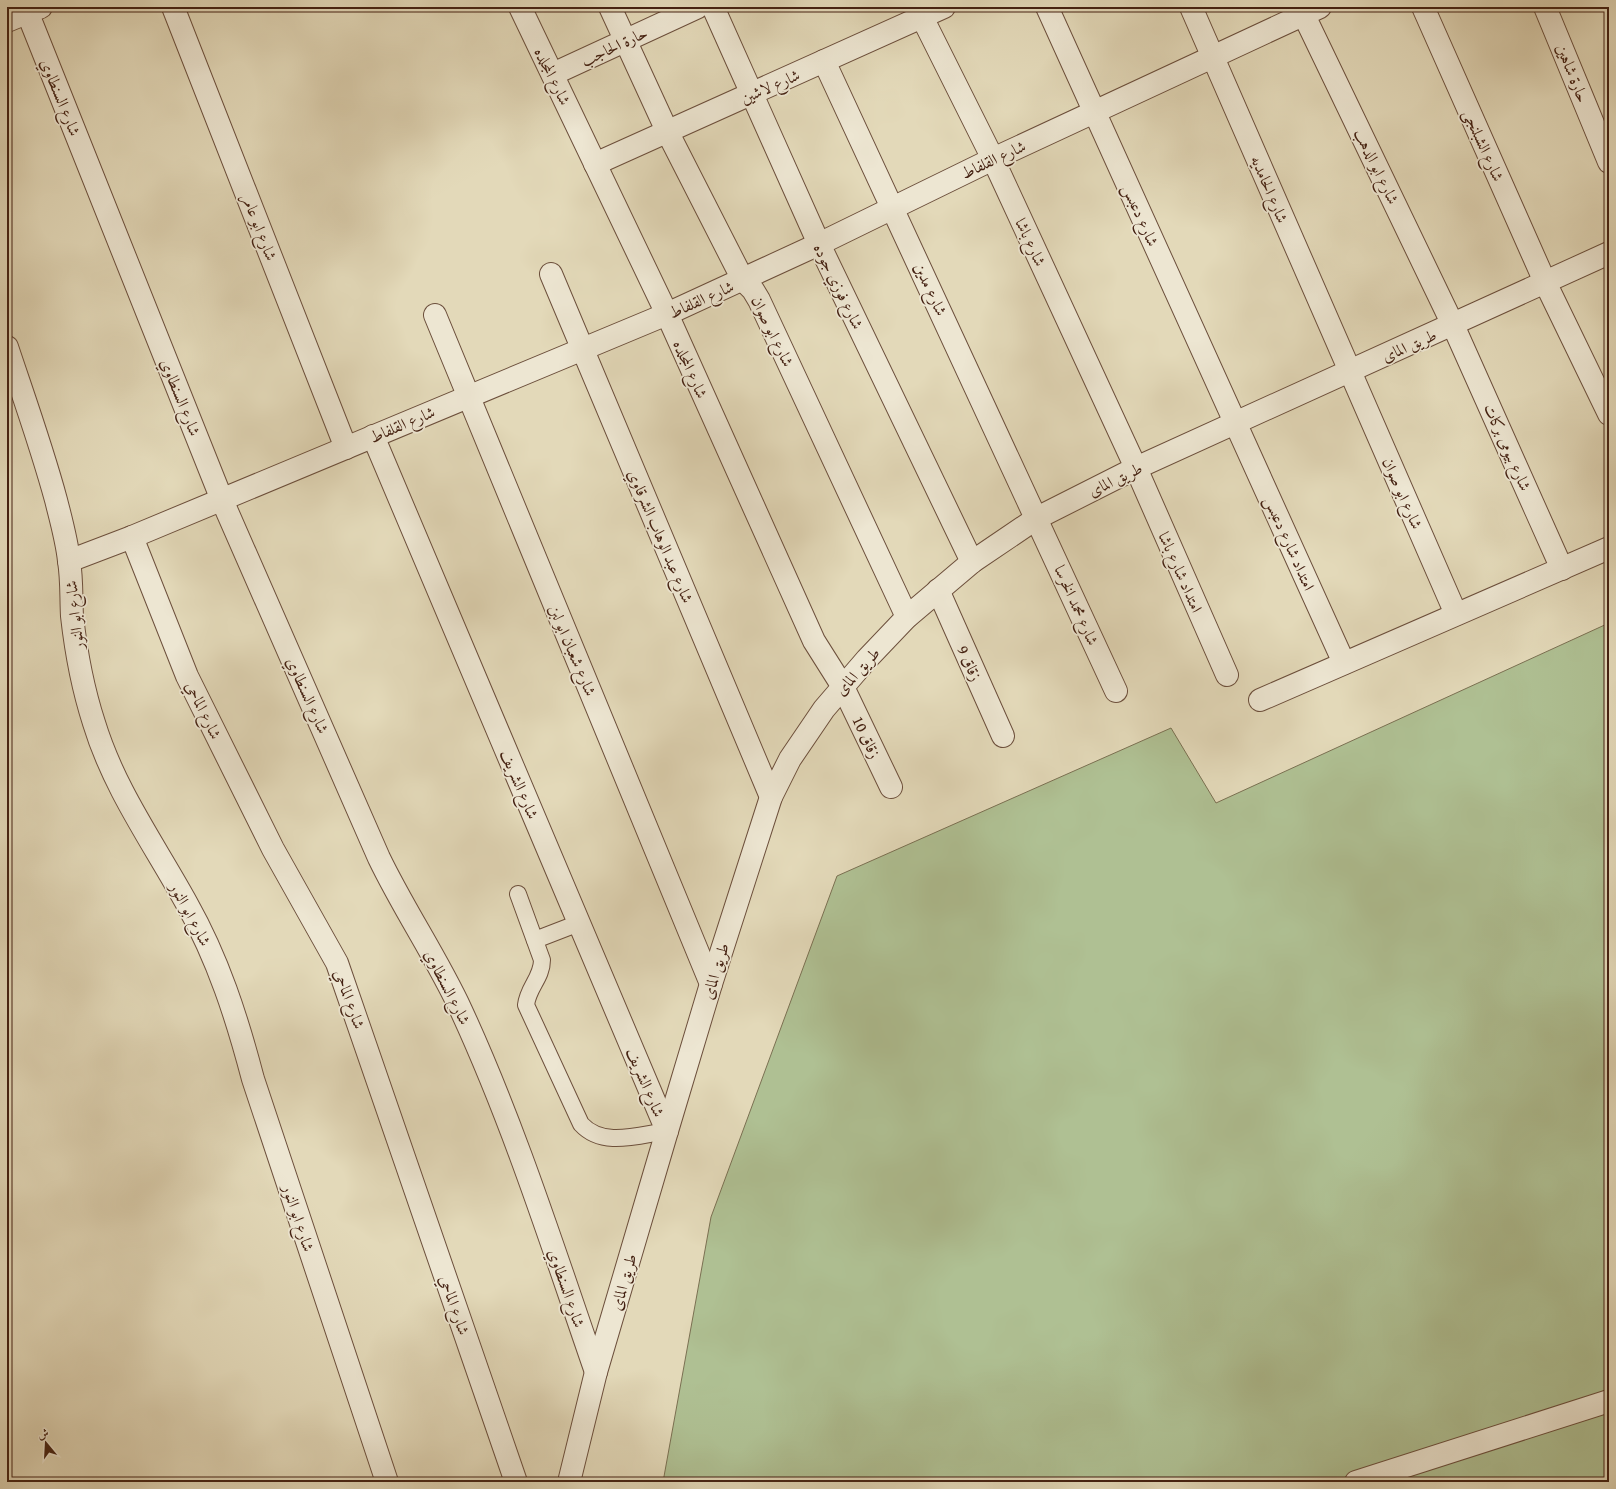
<svg xmlns="http://www.w3.org/2000/svg" width="1616" height="1489" font-family="'Gentium Book Plus',Amiri,serif">
	<rect width="100%" height="100%" fill="#e3d9b9"/>
	<filter id="stains"><feTurbulence type="fractalNoise" baseFrequency=".005" numOctaves="4"/><feColorMatrix values="0 0 0 0 .2 0 0 0 0 .09 0 0 0 0 .02 0 0 0 .5 -.17"/></filter>
	<radialGradient id="worn" r=".72"><stop offset=".6" stop-color="#630" stop-opacity="0"/><stop offset="1" stop-color="#630" stop-opacity=".3"/></radialGradient>
	<!-- green -->
	<path fill="#afc093" stroke="#7a7052" d="M1609 623V1482H663L711 1217 837 876 1171 728 1216 803Z"/>
	<g fill="none" stroke-linecap="round" stroke-linejoin="round">
		<defs>
			<g id="service">
				<path d="M518 894 542 960C542 978 528 987 526 1005L581 1124C603 1148 638 1135 667 1131"/>
				<path d="M535 940 579 923"/>
			</g>
			<g id="minor">
				<path d="M173 7 346 448"/>
				<path d="M520 7 667 314 814 641 843 687 891 787"/>
				<path d="M610 7 667 131 743 280 753 290 759 300 907 617"/>
				<path d="M713 7 819 244 972 562"/>
				<path d="M1047 7 1344 663"/>
				<path d="M1191 7 1456 614"/>
				<path d="M1300 7 1453 325 1562 569"/>
				<path d="M1423 7 1545 282 1609 414"/>
				<path d="M1545 7 1609 162"/>
				<path d="M28 14 222 500 379 858C404 910 437 958 461 1010 515 1127 554 1251 596 1372"/>
				<path d="M922 17 993 159 1136 468 1227 675"/>
				<path d="M7 21 41 7"/>
				<path d="M824 61 1116 691"/>
				<path d="M553 74 698 7"/>
				<path d="M595 164 944 7"/>
				<path d="M551 274 771 797"/>
				<path d="M435 315 711 984"/>
				<path d="M7 347C24 398 42 448 56 500 61 520 67 541 69 561 72 579 71 598 72 616 76 652 83 689 94 723 114 789 154 844 187 904 218 959 237 1018 253 1079L387 1482"/>
				<path d="M373 436 667 1131"/>
				<path d="M132 537 187 676 273 849 337 963 516 1482"/>
				<path d="M69 561 132 537 667 314 819 244 993 159 1320 7"/>
				<path d="M938 590 1003 736"/>
				<path d="M1260 700 1609 548"/>
				<path d="M1356 1482 1609 1401"/>
			</g>
			<path id="tertiary" d="M569 1482 596 1372 667 1131 711 984 771 797 790 759 824 709 867 659 907 617 972 562 1037 518 1136 468 1609 253"/>
		</defs>
		<!-- service casing -->
		<use href="#service" stroke="#6c4f3c" stroke-width="18"/>
		<!-- minor casing -->
		<use href="#minor" stroke="#6c4f3c" stroke-width="24"/>
		<!-- tertiary casing -->
		<use href="#tertiary" stroke="#6c4f3c" stroke-width="24"/>
		<!-- service -->
		<use href="#service" stroke="#ede6d2" stroke-width="16"/>
		<!-- minor -->
		<use href="#minor" stroke="#ede6d2" stroke-width="22"/>
		<!-- tertiary -->
		<use href="#tertiary" stroke="#ede6d2" stroke-width="22"/>
	</g>
	<g text-anchor="middle" dominant-baseline="central" stroke-width="3.5" stroke-linejoin="round" paint-order="stroke">
		<!-- street labels -->
		<g font-size="16" fill="#442112" stroke="#ede6d2">
			<text transform="translate(614 46) rotate(-25)">حارة الحاجب</text>
			<text transform="translate(1573 73) rotate(68)">حارة شاهين</text>
			<text transform="translate(553 76) rotate(64)">شارع المجلده</text>
			<text transform="translate(770 86) rotate(-24)">شارع لاشين</text>
			<text transform="translate(61 97) rotate(68)">شارع السنطاوي</text>
			<text transform="translate(1484 145) rotate(66)">شارع الشبلنجى</text>
			<text transform="translate(993 159) rotate(-25)">شارع القلفاط</text>
			<text transform="translate(1377 166) rotate(64)">شارع ابو الدهب</text>
			<text transform="translate(1270 189) rotate(67)">شارع الحامديه</text>
			<text transform="translate(1141 215) rotate(66)">شارع دعبس</text>
			<text transform="translate(260 227) rotate(69)">شارع ابو عامر</text>
			<text transform="translate(1031 242) rotate(65)">شارع باشا</text>
			<text transform="translate(839 286) rotate(64)">شارع فوزي جوده</text>
			<text transform="translate(931 289) rotate(65)">شارع مدين</text>
			<text transform="translate(701 299) rotate(-24)">شارع القلفاط</text>
			<text transform="translate(773 331) rotate(64)">شارع ابو صوان</text>
			<text transform="translate(1409 345) rotate(-24)">طريق الماى</text>
			<text transform="translate(691 369) rotate(66)">شارع المجلده</text>
			<text transform="translate(181 397) rotate(68)">شارع السنطاوي</text>
			<text transform="translate(402 424) rotate(-23)">شارع القلفاط</text>
			<text transform="translate(1508 447) rotate(66)">شارع بيومى بركات</text>
			<text transform="translate(1115 479) rotate(-26)">طريق الماى</text>
			<text transform="translate(1403 493) rotate(66)">شارع ابو صوان</text>
			<text transform="translate(661 536) rotate(67)">شارع عبد الوهاب الشرقاوي</text>
			<text transform="translate(1290 543) rotate(66)">امتداد شارع دعبس</text>
			<text transform="translate(1181 572) rotate(66)">امتداد شارع باشا</text>
			<text transform="translate(1077 605) rotate(66)">شارع محمد الخرسا</text>
			<text transform="translate(74 615) rotate(-96)">شارع ابو النور</text>
			<text transform="translate(573 650) rotate(67)">شارع شعبان ابو لبن</text>
			<text transform="translate(970 663) rotate(66)">زقاق 9</text>
			<text transform="translate(857 671) rotate(-48)">طريق الماى</text>
			<text transform="translate(308 695) rotate(66)">شارع السنطاوي</text>
			<text transform="translate(204 710) rotate(64)">شارع الماحي</text>
			<text transform="translate(867 737) rotate(65)">زقاق 10</text>
			<text transform="translate(520 784) rotate(67)">شارع الشريف</text>
			<text transform="translate(191 914) rotate(62)">شارع ابو النور</text>
			<text transform="translate(715 971) rotate(-73)">طريق الماى</text>
			<text transform="translate(448 987) rotate(63)">شارع السنطاوي</text>
			<text transform="translate(350 999) rotate(70)">شارع الماحي</text>
			<text transform="translate(646 1082) rotate(67)">شارع الشريف</text>
			<text transform="translate(299 1218) rotate(72)">شارع ابو النور</text>
			<text transform="translate(623 1282) rotate(-74)">طريق الماى</text>
			<text transform="translate(567 1288) rotate(71)">شارع السنطاوي</text>
			<text transform="translate(455 1305) rotate(71)">شارع الماحي</text>
		</g>
	</g>
	<!-- margin -->
	<rect width="1616" height="1489" fill="none" stroke="#e3d9b9" stroke-width="24"/>
	<rect x="8" y="8" width="1600" height="1473" fill="none" stroke="#442112" stroke-width="2"/>
	<rect x="12" y="12" width="1592" height="1465" fill="none" stroke="#442112"/>
	<!-- north arrow -->
	<g transform="translate(46 1443) rotate(342)" stroke="#ede6d2" stroke-width="3" paint-order="stroke">
	<path d="M0-3L7 15L0 10L-7 15Z" fill="#442112"/>
	<text y="-6" font-size="11" font-weight="bold" text-anchor="middle" fill="#442112">ش</text>
	</g>
	<rect width="100%" height="100%" filter="url(#stains)"/>
	<rect width="100%" height="100%" fill="url(#worn)"/>
</svg>
